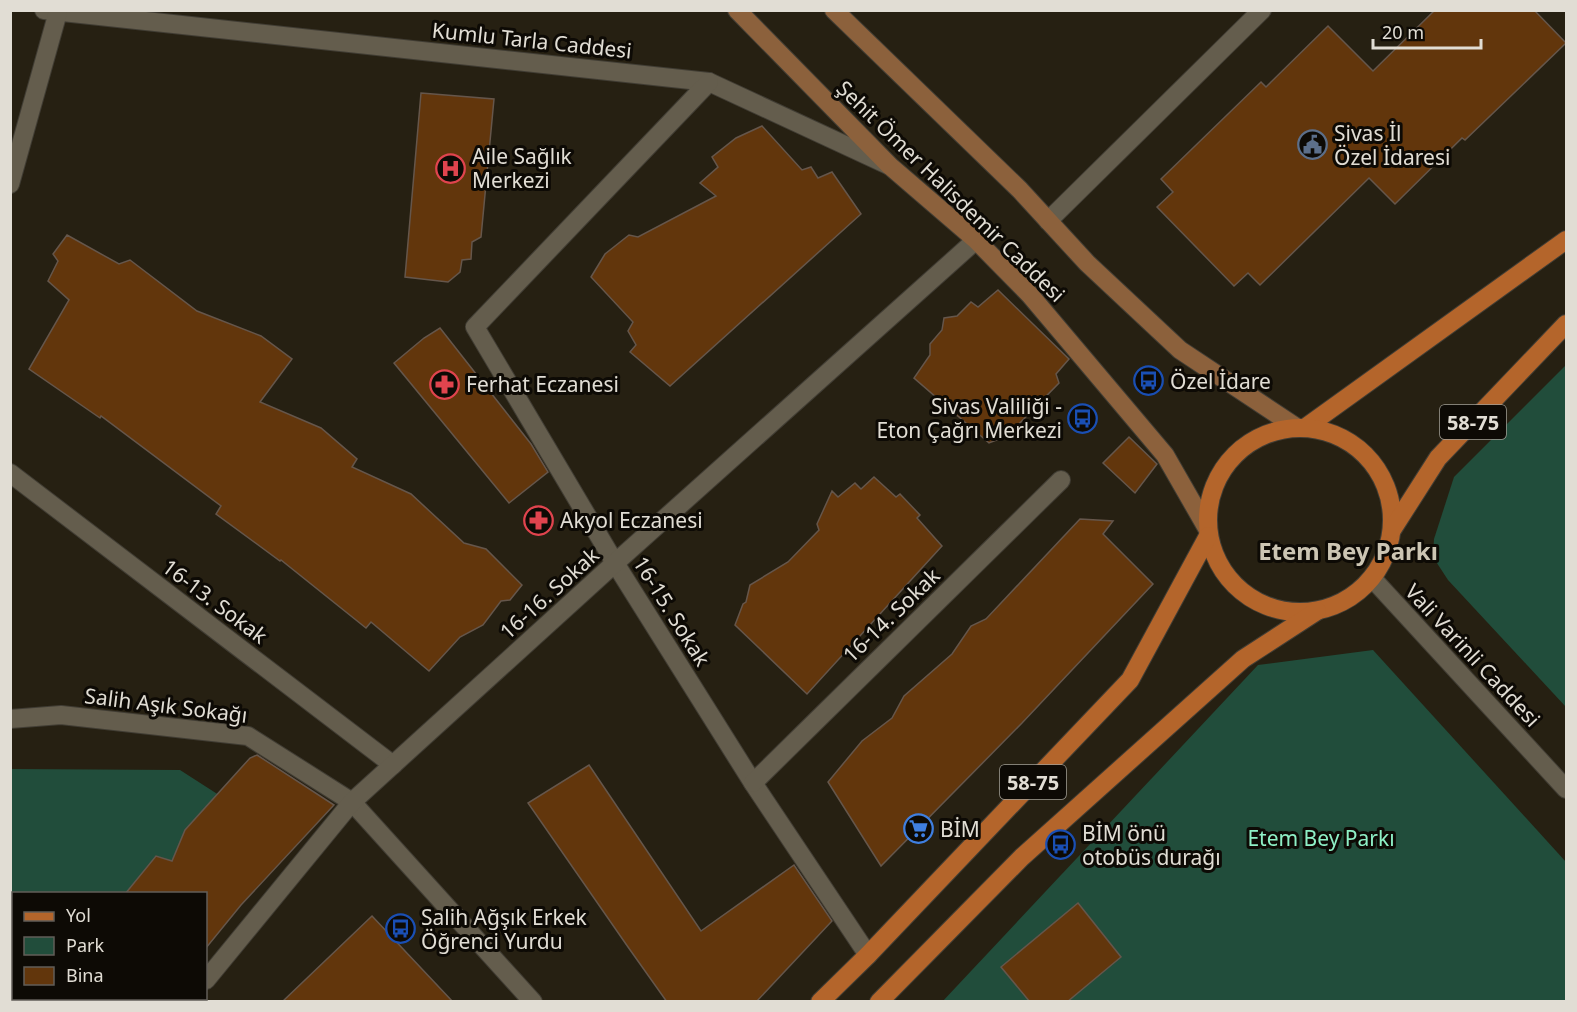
<svg xmlns="http://www.w3.org/2000/svg" width="1577" height="1012" font-family="'Noto Sans',sans-serif">
	<rect width="100%" height="100%" fill="#262012"/>
	<!-- green -->
	<g fill="#214d3b">
		<path d="M1566 365V707L1448 580 1433 557 1434 539 1454 477Z"/>
		<path d="M1373 650 1566 862V1001L942 1002 1258 665Z"/>
		<path d="M10 769 180 770 236 806 145 893 14 894V998L36 999 33 1001H11Z"/>
	</g>
	<!-- building -->
	<g fill="#62360c" stroke="#65564b" stroke-width="1.5">
		<path d="M1435 10H1534L1566 43 1465 140 1462 138 1395 204 1369 178 1260 285 1248 273 1234 286 1157 207 1173 192 1161 179 1261 82 1266 87 1328 26 1373 71Z"/>
		<path d="M421 93 494 99 481 237 472 242 471 259 462 260 460 272 448 282 405 277Z"/>
		<path d="M762 126 802 170 811 167 818 178 832 172 861 214 670 386 630 352 636 345 628 331 633 322 591 277 605 254 629 235 638 237 716 196 700 183 718 167 712 157 736 138Z"/>
		<path d="M67 235 119 264 130 260 197 311 261 336 292 359 260 402 321 428 357 459 352 467 411 494 464 543 486 549 522 585 510 600 501 601 483 625 460 637 429 671 371 622 366 628 281 560 280 561 216 514 221 506 101 416 100 418 29 369 69 300 48 281 58 261 53 254Z"/>
		<path d="M998 290 1069 359 1056 374 1059 383 1007 436 989 443 914 378 930 355V344L942 330 944 318 957 316 971 302 978 307Z"/>
		<path d="M440 328 531 444 548 472 509 503 394 363 424 338Z"/>
		<path d="M1129 437 1157 464 1135 493 1103 463Z"/>
		<path d="M874 477 896 497 900 494 920 515 917 518 942 546 807 694 735 625 743 604 746 602 750 585 788 562 819 530 817 524 832 491 838 497 855 483 861 489Z"/>
		<path d="M1080 519 1113 521 1103 534 1153 584 1022 723 881 866 828 782 862 741 892 718 904 696 952 654 971 626 986 619Z"/>
		<path d="M257 755 334 805 241 905 206 948V894H125L156 856 172 861 185 830 250 758Z"/>
		<path d="M589 765 701 931 794 865 832 921 756 1002H667L628 947 528 803Z"/>
		<path d="M1078 903 1121 957 1067 1002H1030L1001 967Z"/>
		<path d="M372 916 453 1002H282Z"/>
	</g>
	<g fill="none" stroke-linecap="round" stroke-linejoin="round">
		<defs>
			<path id="service" d="M1048 221 1262 10"/>
			<g id="minor">
				<path d="M44 10 709 82 888 165"/>
				<path d="M709 82 475 327 615 563 753 783 868 955"/>
				<path d="M10 184 58 12"/>
				<path d="M10 473 393 765"/>
				<path d="M10 719 61 715 248 736 352 802 533 1002"/>
				<path d="M753 783 1061 480"/>
				<path d="M206 980 352 802 615 563 976 240"/>
				<path d="M188 1002 190 998"/>
			</g>
			<path id="tertiary" d="M1372 578 1566 789"/>
			<g id="secondary">
				<path d="M737 10 890 166 976 240 1030 295 1165 455 1208 530"/>
				<path d="M834 10 1020 190 1087 263 1180 350 1296 427"/>
			</g>
			<g id="primary">
				<path d="M1306 427 1566 240"/>
				<circle cx="1300" cy="520" r="92"/>
				<path d="M1392 530 1438 458 1566 324"/>
				<path d="M820 1002 868 955 1130 680 1208 536"/>
				<path d="M879 1002 1022 857 1243 659 1317 611"/>
			</g>
		</defs>
		<!-- service casing -->
		<use href="#service" stroke="#413d34" stroke-width="20"/>
		<!-- minor casing -->
		<use href="#minor" stroke="#413d34" stroke-width="20"/>
		<!-- tertiary casing -->
		<use href="#tertiary" stroke="#413d34" stroke-width="20"/>
		<!-- secondary casing -->
		<use href="#secondary" stroke="#413d34" stroke-width="20"/>
		<!-- primary casing -->
		<use href="#primary" stroke="#413d34" stroke-width="20"/>
		<!-- service -->
		<use href="#service" stroke="#645d4d" stroke-width="18"/>
		<!-- minor -->
		<use href="#minor" stroke="#645d4d" stroke-width="18"/>
		<!-- tertiary -->
		<use href="#tertiary" stroke="#645d4d" stroke-width="18"/>
		<!-- secondary -->
		<use href="#secondary" stroke="#8c613c" stroke-width="18"/>
		<!-- primary -->
		<use href="#primary" stroke="#b4652b" stroke-width="18"/>
	</g>
	<!-- icons -->
	<defs>
		<symbol id="civic-ring" viewBox="-11 -11 22 22"><circle r="9.5" fill="#0d0a05" stroke="#5c6f8a" stroke-width="1.5"/><path d="M-.6-6.5H3V-4.5H.6V-3L4-1V1h2V6H-6V1h2V-1L-.6-3ZM-1.2 2.5V6h2.4V2.5Z" fill="#5c6f8a"/></symbol>
		<symbol id="hospital-ring" viewBox="-11 -11 22 22"><circle r="9.5" fill="#0d0a05" stroke="#e0444e" stroke-width="1.5"/><path d="M-5-5h3v3.5h4V-5h3V5h-3V1.5h-4V5h-3Z" fill="#e0444e"/></symbol>
		<symbol id="bus-ring" viewBox="-11 -11 22 22"><circle r="9.5" fill="#0d0a05" stroke="#1a4fb4" stroke-width="1.5"/><path d="M-5-6H5V4H4V6H2V4H-2V6H-4V4H-5ZM-3.5-4V0h7V-4ZM-3.5 1.2v1.5H-2V1.2ZM2 1.2v1.5H3.5V1.2Z" fill="#1a4fb4"/></symbol>
		<symbol id="pharmacy-ring" viewBox="-11 -11 22 22"><circle r="9.5" fill="#0d0a05" stroke="#e0444e" stroke-width="1.5"/><path d="M-2-6h4v4h4v4h-4v4h-4v-4h-4v-4h4Z" fill="#e0444e"/></symbol>
		<symbol id="supermarket-ring" viewBox="-11 -11 22 22"><circle r="9.5" fill="#0d0a05" stroke="#3f7fe0" stroke-width="1.5"/><path d="M-6-5.5h2.5l.6 2H6L4.5 2H-2.5L-4.4-4H-6ZM-1.5 3.2a1.3 1.3 0 1 0 .1 0ZM3 3.2a1.3 1.3 0 1 0 .1 0Z" fill="#3f7fe0"/></symbol>
	</defs>
	<g fill-rule="evenodd">
		<use href="#civic-ring" x="1296" y="128" width="33" height="33"/>
		<use href="#hospital-ring" x="434" y="152" width="33" height="33"/>
		<use href="#bus-ring" x="1132" y="364" width="33" height="33"/>
		<use href="#pharmacy-ring" x="428" y="368" width="33" height="33"/>
		<use href="#bus-ring" x="1066" y="402" width="33" height="33"/>
		<use href="#pharmacy-ring" x="522" y="504" width="33" height="33"/>
		<use href="#supermarket-ring" x="902" y="812" width="33" height="33"/>
		<use href="#bus-ring" x="1044" y="828" width="33" height="33"/>
		<use href="#bus-ring" x="384" y="912" width="33" height="33"/>
	</g>
	<g text-anchor="middle" dominant-baseline="central" stroke-width="6" stroke-linejoin="round" paint-order="stroke">
		<!-- shield labels -->
		<g fill="#0d0a05" stroke="#a19e96" stroke-width="1.5">
			<rect x="1440" y="405" width="66" height="34" rx="4.5"/>
			<rect x="1000" y="765" width="66" height="34" rx="4.5"/>
		</g>
		<g font-size="20" font-weight="bold" fill="#e1ddd4">
			<text x="1473" y="422">58-75</text>
			<text x="1033" y="782">58-75</text>
		</g>
		<!-- street labels -->
		<g font-size="21" fill="#e1ddd4" stroke="#0d0a05">
			<text transform="translate(532 40) rotate(6)">Kumlu Tarla Caddesi</text>
			<text transform="translate(951 191) rotate(44)">Şehit Ömer Halisdemir Caddesi</text>
			<text transform="translate(549 593) rotate(-42)">16-16. Sokak</text>
			<text transform="translate(215 601) rotate(37)">16-13. Sokak</text>
			<text transform="translate(672 611) rotate(58)">16-15. Sokak</text>
			<text transform="translate(891 615) rotate(-44)">16-14. Sokak</text>
			<text transform="translate(1473 655) rotate(47)">Vali Varinli Caddesi</text>
			<text transform="translate(166 705) rotate(7)">Salih Aşık Sokağı</text>
		</g>
		<!-- poi labels -->
		<g font-size="21" fill="#e1ddd4" stroke="#0d0a05" text-anchor="start">
			<text x="1334" y="133">Sivas İl<tspan x="1334" dy="24">Özel İdaresi</tspan></text>
			<text x="472" y="156">Aile Sağlık<tspan x="472" dy="24">Merkezi</tspan></text>
			<text x="1170" y="381">Özel İdare</text>
			<text x="466" y="384">Ferhat Eczanesi</text>
			<text x="1062" y="406" text-anchor="end">Sivas Valiliği -<tspan x="1062" dy="24">Eton Çağrı Merkezi</tspan></text>
			<text x="560" y="520">Akyol Eczanesi</text>
			<text x="940" y="829">BİM</text>
			<text x="1082" y="833">BİM önü<tspan x="1082" dy="24">otobüs durağı</tspan></text>
			<text x="421" y="917">Salih Ağşık Erkek<tspan x="421" dy="24">Öğrenci Yurdu</tspan></text>
		</g>
		<!-- park labels -->
		<g font-size="21" fill="#8ef0c6" stroke="#0d0a05">
			<text x="1321" y="838">Etem Bey Parkı</text>
		</g>
		<!-- quarter labels -->
		<g font-size="24" font-weight="bold" fill="#ccc5b3" stroke="#0d0a05">
			<text x="1348" y="550">Etem Bey Parkı</text>
		</g>
	</g>
	<!-- border -->
	<rect width="1577" height="1012" fill="none" stroke="#e1ddd4" stroke-width="24"/>
	<!-- legend -->
	<rect x="12" y="892" width="195" height="108" fill="#0d0a05" stroke="#625e58" stroke-width="1.5"/>
	<rect x="24" y="912" width="30" height="9" fill="#b4652b" stroke="#625e58" stroke-width="1.5"/>
	<text x="66" y="922" font-size="18" fill="#e1ddd4">Yol</text>
	<rect x="24" y="937" width="30" height="18" fill="#214d3b" stroke="#625e58" stroke-width="1.5"/>
	<text x="66" y="952" font-size="18" fill="#e1ddd4">Park</text>
	<rect x="24" y="967" width="30" height="18" fill="#62360c" stroke="#625e58" stroke-width="1.5"/>
	<text x="66" y="982" font-size="18" fill="#e1ddd4">Bina</text>
	<!-- scale -->
	<path d="M1373 39v9h108v-9" fill="none" stroke="#e1ddd4" stroke-width="3"/>
	<text x="1382" y="39" font-size="18" fill="#e1ddd4" stroke="#0d0a05" stroke-width="4.5" paint-order="stroke">20 m</text>
</svg>
